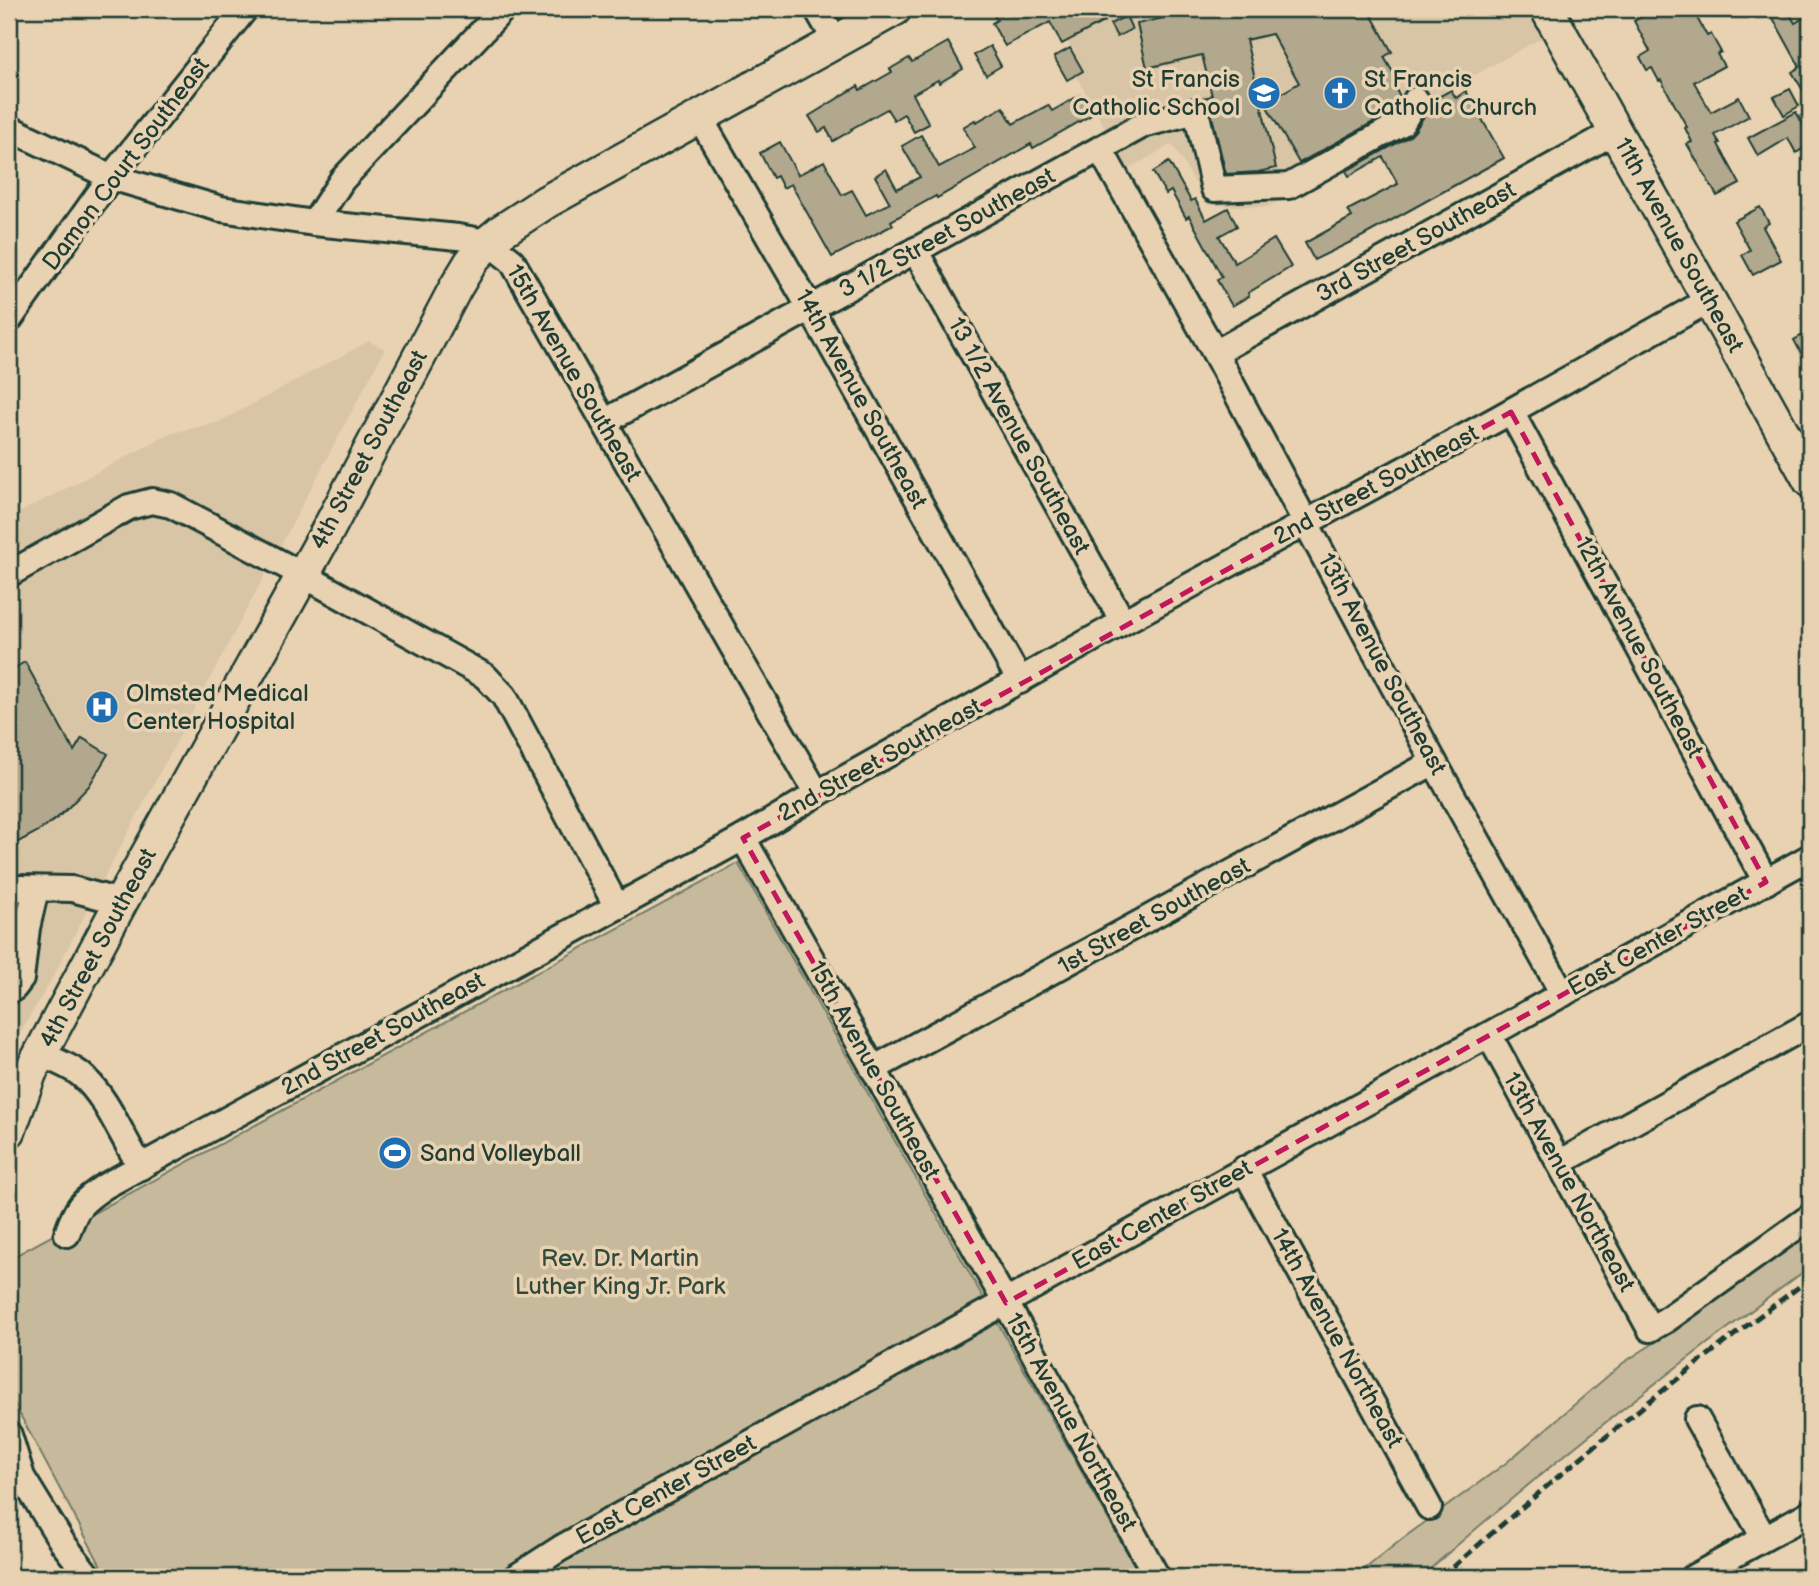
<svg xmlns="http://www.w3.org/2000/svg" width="1819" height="1586" font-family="'Balsamiq Sans',sans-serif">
	<rect width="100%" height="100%" fill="#e8d2b1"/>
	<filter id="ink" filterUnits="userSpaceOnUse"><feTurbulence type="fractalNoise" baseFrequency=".0143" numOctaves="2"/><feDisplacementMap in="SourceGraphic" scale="14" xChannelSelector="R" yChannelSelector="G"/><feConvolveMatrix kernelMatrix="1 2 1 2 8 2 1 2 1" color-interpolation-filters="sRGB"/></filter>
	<g filter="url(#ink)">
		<!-- built -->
		<g fill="#d8c5a6">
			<path d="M1126 9H1528L1543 37 1393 121V140L1267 207 1208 205 1172 144 1128 169 1076 76 1084 72 1068 42Z"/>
			<path d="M369 341 385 349 95 895 54 975 9 1052V518L172 433 219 422Z"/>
		</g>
		<!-- green -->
		<g fill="#c7ba9c" stroke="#737c68" stroke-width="2">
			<path d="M738 863 1141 1577H107L9 1394V1259Z"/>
			<path d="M1810 1230V1267C1677 1365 1544 1467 1421 1577H1355L1402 1539 1506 1463 1623 1363 1679 1327Z"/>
		</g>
		<!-- building -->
		<g fill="#b1a88e" stroke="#1f3d34" stroke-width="2">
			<path d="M1007 9H1098L1105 21 1062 44 1050 22 1005 46 992 23 997 20 994 16Z"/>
			<path d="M1202 9H1368L1392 52 1384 57 1398 81 1393 84 1400 97 1391 112 1299 163 1265 103 1299 83 1272 34 1246 40 1276 168 1258 172 1226 174 1210 108 1207 101 1203 98 1212 96 1202 55 1147 68 1137 24Z"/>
			<path d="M1656 9H1692L1707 36 1711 34 1721 52 1717 54 1724 66 1694 82 1711 112 1739 97 1749 116 1715 135 1720 143 1718 144 1740 184 1717 196 1687 144 1692 142 1685 128 1687 127 1661 80 1659 81 1652 68 1647 70 1640 57 1650 51 1634 21Z"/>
			<path d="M1768 9H1787L1795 23 1805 17 1810 26V102L1792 72 1800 67Z"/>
			<path d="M1126 16 1132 29 1117 37 1110 24Z"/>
			<path d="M948 42 963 69 939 83 938 80 913 94 929 124 914 132 904 114 894 120 887 109 851 129 852 130 833 141 826 128 819 132 809 116 858 86 860 90 892 72 890 69 909 58 912 62Z"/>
			<path d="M990 46 1001 66 986 75 974 55Z"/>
			<path d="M1070 48 1083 71 1067 80 1054 57Z"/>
			<path d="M1790 89 1799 106 1784 115 1774 97Z"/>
			<path d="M1451 90 1456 98 1466 91 1504 158 1363 236 1314 260 1305 243 1352 217 1348 210 1398 184 1383 157 1349 176 1346 171 1410 136 1415 131 1429 108 1431 101Z"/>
			<path d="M1080 95 1091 115 1033 148 1031 144 937 198 936 196 891 221 893 225 832 257 791 184 783 188 777 176 773 178 760 153 780 142 798 175 824 161 842 195 852 190 866 215 890 203 875 176 886 169 897 189 920 177 902 146 921 135 939 167 975 148 963 127 975 120 976 122 1003 107 1013 124 1048 105 1052 111Z"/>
			<path d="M1796 112 1810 137V144L1796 153 1788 138 1758 156 1748 138Z"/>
			<path d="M1169 162 1191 201 1195 199 1206 220 1228 208 1237 226 1219 236 1235 263 1274 239 1291 267 1248 293 1249 296 1232 306 1217 280 1222 277 1189 216 1186 218 1171 191 1166 194 1153 172Z"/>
			<path d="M1760 207 1769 223 1763 227 1781 260 1753 275 1742 255 1750 250 1734 221Z"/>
			<path d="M1810 331V370L1794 340Z"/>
			<path d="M25 662 74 751 82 738 108 754 89 786 67 809 56 819 35 833 9 847V671Z"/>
		</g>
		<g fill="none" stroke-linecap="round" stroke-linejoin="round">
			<defs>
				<g id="minor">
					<path d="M817 9 836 42"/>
					<path d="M700 118 810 308 1020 681"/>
					<path d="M9 128 111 177 221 209 314 223 458 237 488 242 512 261 817 794"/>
					<path d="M1100 149 1215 353 1434 762 1563 994"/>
					<path d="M314 223 342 180 503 9"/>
					<path d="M915 250 1123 622"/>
					<path d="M9 320 111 177 245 9"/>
					<path d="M1215 353 1616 131"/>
					<path d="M1511 412 1766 882"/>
					<path d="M604 422 1143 125 1196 111 1214 189 1289 186 1402 123 1416 100"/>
					<path d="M9 574 129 507 152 501 171 505 303 575 485 676 504 696 617 907"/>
					<path d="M743 838 1006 1303 1157 1577"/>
					<path d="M9 890 19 888 72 889 121 902"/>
					<path d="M9 991 14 988 21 979 27 928 36 889"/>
					<path d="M1489 1035 1650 1329 1666 1320 1810 1217"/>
					<path d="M40 1054C54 1060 68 1065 80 1074 107 1096 122 1138 141 1167"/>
					<path d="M873 1069 1434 762"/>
					<path d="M1559 1163 1810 1024"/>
					<path d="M1244 1169 1429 1507"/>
					<path d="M67 1234C76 1207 81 1202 105 1186L743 838 817 794 1123 622 1497 419 1709 300"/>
					<path d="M1697 1419 1764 1538"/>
					<path d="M9 1435 22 1477 62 1542 89 1577"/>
					<path d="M516 1577 561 1548 1810 857"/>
					<path d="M1694 1577 1810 1513"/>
				</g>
				<g id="major">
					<path d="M1547 9 1810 481"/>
					<path d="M9 1131 30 1073 121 902 328 530 456 287 471 262 488 242 500 232 546 202 895 9"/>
				</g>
			</defs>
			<!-- minor casing -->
			<use href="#minor" stroke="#1f3d34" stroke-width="30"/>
			<!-- major casing -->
			<use href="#major" stroke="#1f3d34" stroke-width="37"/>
			<!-- minor -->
			<use href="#minor" stroke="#e8d2b1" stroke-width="24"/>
			<!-- major -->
			<use href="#major" stroke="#e8d2b1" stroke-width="32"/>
			<!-- rail -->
			<path stroke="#1f3d34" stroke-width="5" stroke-dasharray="10 5" stroke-linecap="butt" d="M1442 1577C1561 1472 1682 1371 1810 1279"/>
		</g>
	</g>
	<!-- marked area -->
	<path fill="none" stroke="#c2185b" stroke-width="5" stroke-dasharray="14 9" stroke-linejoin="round" d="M1511 412 1766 882 1006 1303 743 838Z"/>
	<!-- icons -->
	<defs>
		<symbol id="school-disc" viewBox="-11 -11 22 22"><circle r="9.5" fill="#1f6fb2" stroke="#e8d2b1"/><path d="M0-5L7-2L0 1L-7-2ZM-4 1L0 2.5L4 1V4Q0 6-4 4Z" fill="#fff"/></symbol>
		<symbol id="church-disc" viewBox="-11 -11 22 22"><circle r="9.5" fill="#1f6fb2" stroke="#e8d2b1"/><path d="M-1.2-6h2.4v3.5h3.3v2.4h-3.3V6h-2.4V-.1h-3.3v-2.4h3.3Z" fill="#fff"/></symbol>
		<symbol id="hospital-disc" viewBox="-11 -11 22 22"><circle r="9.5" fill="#1f6fb2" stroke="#e8d2b1"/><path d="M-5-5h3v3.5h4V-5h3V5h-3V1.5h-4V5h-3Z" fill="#fff"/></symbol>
		<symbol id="stadium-disc" viewBox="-11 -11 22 22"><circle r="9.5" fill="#1f6fb2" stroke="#e8d2b1"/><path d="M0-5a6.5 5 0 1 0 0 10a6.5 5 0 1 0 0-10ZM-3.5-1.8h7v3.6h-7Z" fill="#fff"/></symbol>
	</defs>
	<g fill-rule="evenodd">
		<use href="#school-disc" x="1245" y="74" width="38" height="38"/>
		<use href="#church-disc" x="1321" y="74" width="38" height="38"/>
		<use href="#hospital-disc" x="83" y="688" width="38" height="38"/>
		<use href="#stadium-disc" x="376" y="1134" width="38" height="38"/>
	</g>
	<g text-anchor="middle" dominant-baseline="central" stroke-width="7" stroke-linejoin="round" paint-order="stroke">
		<!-- poi labels -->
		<g font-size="24" fill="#1f3d34" stroke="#e8d2b1" text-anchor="start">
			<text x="1240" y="79" text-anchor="end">St Francis<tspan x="1240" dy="28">Catholic School</tspan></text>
			<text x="1364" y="79">St Francis<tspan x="1364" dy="28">Catholic Church</tspan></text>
			<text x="126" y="693">Olmsted Medical<tspan x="126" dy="28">Center Hospital</tspan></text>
			<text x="420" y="1153">Sand Volleyball</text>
		</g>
		<!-- street labels -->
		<g font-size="24" fill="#1f3d34" stroke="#e8d2b1">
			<text transform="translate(126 164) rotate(-53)">Damon Court Southeast</text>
			<text transform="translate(947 233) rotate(-29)">3 1/2 Street Southeast</text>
			<text transform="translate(1416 242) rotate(-29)">3rd Street Southeast</text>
			<text transform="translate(1679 245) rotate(61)">11th Avenue Southeast</text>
			<text transform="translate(574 373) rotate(60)">15th Avenue Southeast</text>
			<text transform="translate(861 399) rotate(61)">14th Avenue Southeast</text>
			<text transform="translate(1019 436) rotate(61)">13 1/2 Avenue Southeast</text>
			<text transform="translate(369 450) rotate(-62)">4th Street Southeast</text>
			<text transform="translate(1376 485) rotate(-28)">2nd Street Southeast</text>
			<text transform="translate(1639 647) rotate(62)">12th Avenue Southeast</text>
			<text transform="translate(1382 664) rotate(62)">13th Avenue Southeast</text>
			<text transform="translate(880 760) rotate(-29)">2nd Street Southeast</text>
			<text transform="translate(1154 916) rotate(-29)">1st Street Southeast</text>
			<text transform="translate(1658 941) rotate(-29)">East Center Street</text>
			<text transform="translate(98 948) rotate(-62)">4th Street Southeast</text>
			<text transform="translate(383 1034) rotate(-29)">2nd Street Southeast</text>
			<text transform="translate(874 1070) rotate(61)">15th Avenue Southeast</text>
			<text transform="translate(1569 1182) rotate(61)">13th Avenue Northeast</text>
			<text transform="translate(1162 1215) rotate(-29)">East Center Street</text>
			<text transform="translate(1337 1338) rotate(61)">14th Avenue Northeast</text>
			<text transform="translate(1071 1422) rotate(61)">15th Avenue Northeast</text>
			<text transform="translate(666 1490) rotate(-29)">East Center Street</text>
		</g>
		<!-- park labels -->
		<g font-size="24" fill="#304a3e" stroke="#e8d2b1">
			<text x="620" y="1258">Rev. Dr. Martin<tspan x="620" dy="28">Luther King Jr. Park</tspan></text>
		</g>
	</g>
	<!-- margin -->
	<rect width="1819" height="1586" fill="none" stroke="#e8d2b1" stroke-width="35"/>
	<rect x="18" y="18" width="1784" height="1551" fill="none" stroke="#1f3d34" stroke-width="2.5" filter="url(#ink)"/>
</svg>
